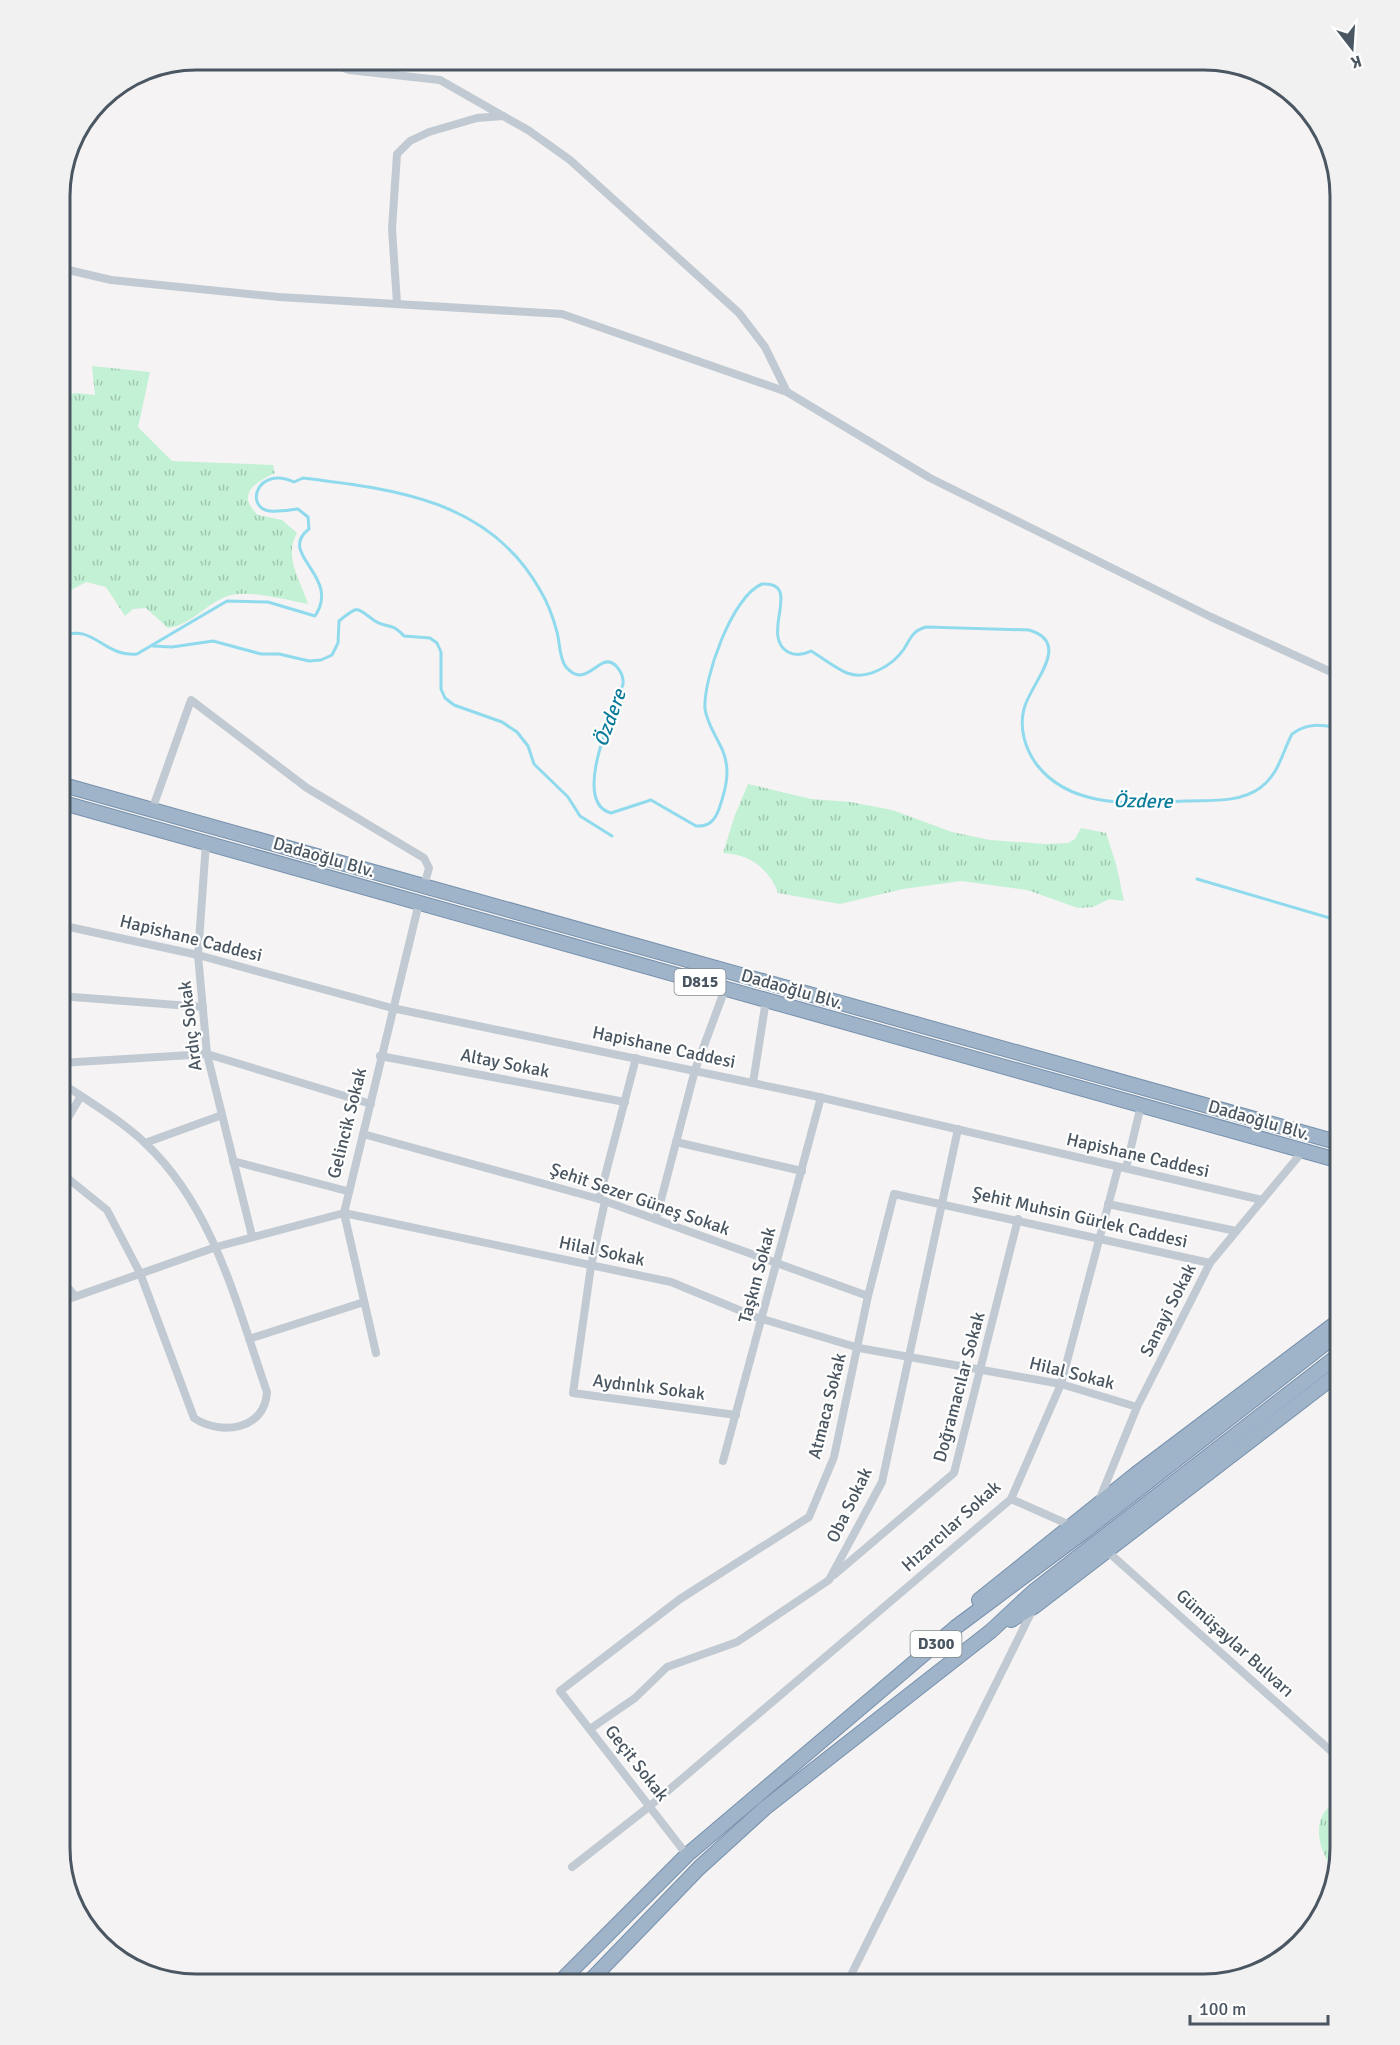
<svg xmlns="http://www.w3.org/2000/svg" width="1400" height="2045" font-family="Signika,sans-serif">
	<defs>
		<pattern id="grass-tufts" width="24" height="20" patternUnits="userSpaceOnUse" patternTransform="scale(1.5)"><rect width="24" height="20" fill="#c3f1d5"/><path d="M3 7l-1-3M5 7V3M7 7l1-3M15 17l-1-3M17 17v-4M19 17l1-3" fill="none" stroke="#a0c6b0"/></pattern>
	</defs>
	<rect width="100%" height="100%" fill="#f5f3f3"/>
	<!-- grass -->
	<g fill="url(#grass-tufts)">
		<path d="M92 366 150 372 138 427 172 461 273 465 275 473C256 482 235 494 258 515L282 520 297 533C283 557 301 581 308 604 287 600 244 588 225 597 204 606 192 624 168 628L146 608 133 609 125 616 106 587 86 582 71 590 66 620 60 624V396L77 393 95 395Z"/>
		<path d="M748 784 811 799 851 802 892 810 952 832 990 840 1046 844 1068 843 1075 839 1081 828 1106 833 1116 864 1124 901 1109 899 1093 907 1078 908 1027 890 961 881 903 889 840 904 778 893C769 868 749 854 723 853L735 815Z"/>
		<path d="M1340 1801V1849L1334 1870C1317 1851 1309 1811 1340 1801Z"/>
	</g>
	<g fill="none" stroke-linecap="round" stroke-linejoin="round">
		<!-- stream -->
		<g stroke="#90daee" stroke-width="3">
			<path d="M60 638C91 620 104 658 137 654L227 601 268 602 315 616C342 576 276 554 309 529L308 517 298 509C289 510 278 512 270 511 244 508 257 465 294 482L303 478C394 489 490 500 540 590 548 603 553 617 557 632 560 643 559 658 566 667 580 683 589 671 601 664 614 656 624 674 623 684 615 708 570 802 611 813L651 800 696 826C709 827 715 820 719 809 727 786 732 766 719 743 713 731 707 722 705 709 703 679 732 596 762 584 804 581 759 636 788 652 796 656 803 655 811 651 823 658 835 668 847 673 867 681 893 665 904 649 911 638 912 631 926 627L1029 630C1074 643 1029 685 1024 709 1019 728 1025 749 1037 765 1072 810 1136 803 1185 801 1211 800 1239 803 1260 788 1279 774 1282 753 1292 734 1308 722 1321 725 1340 728"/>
			<path d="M153 646 172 647 213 641 261 654H279L309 661 321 660 332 655 338 643 339 621C360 604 356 608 375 621 387 629 390 621 404 636L430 638 437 643 441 652V689L445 698 454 705 502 722 517 732 528 746 534 764 568 797 580 816 612 836"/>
			<path d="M1197 879 1340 921"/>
		</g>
		<!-- river -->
		<path stroke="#90daee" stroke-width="16" d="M1340 1845V1825"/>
		<defs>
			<g id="trunk">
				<path d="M60 784 1340 1143"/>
				<path d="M60 802 1340 1161"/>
				<path d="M979 1600 1136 1474 1340 1320"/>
				<path d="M1011 1620 1035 1606 1340 1372"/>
				<path d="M557 1985 687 1855 956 1627 1085 1531 1340 1332"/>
				<path d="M586 1985 699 1868 765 1808 991 1631 1034 1591 1340 1354"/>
			</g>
		</defs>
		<!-- trunk casing -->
		<use href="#trunk" stroke="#7690ad" stroke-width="16"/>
		<!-- minor -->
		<g stroke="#c1cad2" stroke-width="8">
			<path d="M321 60 349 70 440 80 503 116"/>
			<path d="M60 268 111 280 279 297 562 314 787 392 930 478 1211 617 1340 676"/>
			<path d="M397 303 392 229 397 154 410 141 429 132 477 118 503 116 528 130 570 160 739 313 765 347 787 392"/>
			<path d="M152 810 191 700 307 788 424 858 429 868 424 886"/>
			<path d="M206 843 198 955 207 1054 252 1236"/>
			<path d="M60 925 198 955 392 1008 810 1095 1262 1200"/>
			<path d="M60 996 203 1007"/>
			<path d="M380 1056 625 1102"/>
			<path d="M60 1063 207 1054 371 1104"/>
			<path d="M753 1083 766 1000"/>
			<path d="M60 1131 81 1096"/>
			<path d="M363 1134 599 1199 868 1296"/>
			<path d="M676 1142 802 1171"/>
			<path d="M145 1143 222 1115"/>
			<path d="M233 1161 347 1191"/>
			<path d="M1126 1168 1141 1105"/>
			<path d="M60 1172 107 1210 140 1273 194 1418C221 1436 265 1430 267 1392 237 1306 214 1208 146 1144 121 1120 88 1101 60 1082"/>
			<path d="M599 1199 636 1058"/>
			<path d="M605 1201 591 1266 573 1393 736 1415"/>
			<path d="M1108 1204 1236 1231"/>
			<path d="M656 1219 695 1070 725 989"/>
			<path d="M60 1278 75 1296"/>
			<path d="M60 1302 216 1247 344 1213 671 1282 756 1317 859 1348 1061 1384 1137 1407"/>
			<path d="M249 1339 364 1302"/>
			<path d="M376 1353 344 1213 419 903"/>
			<path d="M723 1461 821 1097"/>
			<path d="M1011 1499 1072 1526"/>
			<path d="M1098 1503 1137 1407 1210 1263 1303 1151"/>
			<path d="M1107 1551 1340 1759"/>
			<path d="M834 1575 954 1473 1018 1219"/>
			<path d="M590 1729 635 1698 667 1667 737 1642 829 1580 882 1482 958 1129"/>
			<path d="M687 1855 560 1691 680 1599 809 1517 834 1457 868 1296 894 1194 1210 1263"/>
			<path d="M572 1867 650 1806 1011 1499 1061 1384 1118 1168"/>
			<path d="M846 1985 1033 1609"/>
		</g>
		<!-- trunk -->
		<use href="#trunk" stroke="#9fb4c9" stroke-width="14"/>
	</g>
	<g text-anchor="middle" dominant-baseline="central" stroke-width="4.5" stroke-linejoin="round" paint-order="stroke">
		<!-- shield labels -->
		<g fill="#fff" stroke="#808990" stroke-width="1.5">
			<rect x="674.5" y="969" width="51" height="26" rx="4.5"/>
			<rect x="910.5" y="1631" width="51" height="26" rx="4.5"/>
		</g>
		<g font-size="16" font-weight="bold" fill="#4a5661">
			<text x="700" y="982">D815</text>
			<text x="936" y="1644">D300</text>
		</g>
		<!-- street labels -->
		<g font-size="18" fill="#4a5661" stroke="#fff">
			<text transform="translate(324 857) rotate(16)">Dadaoğlu Blv.</text>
			<text transform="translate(191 938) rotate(14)">Hapishane Caddesi</text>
			<text transform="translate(792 989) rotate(16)">Dadaoğlu Blv.</text>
			<text transform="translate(190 1026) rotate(-97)">Ardıç Sokak</text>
			<text transform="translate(664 1047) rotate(12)">Hapishane Caddesi</text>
			<text transform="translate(505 1063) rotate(11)">Altay Sokak</text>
			<text transform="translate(1259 1120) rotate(16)">Dadaoğlu Blv.</text>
			<text transform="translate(347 1123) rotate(-76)">Gelincik Sokak</text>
			<text transform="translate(1138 1155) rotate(13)">Hapishane Caddesi</text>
			<text transform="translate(640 1199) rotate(19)">Şehit Sezer Güneş Sokak</text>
			<text transform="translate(1080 1217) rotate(13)">Şehit Muhsin Gürlek Caddesi</text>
			<text transform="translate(602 1251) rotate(12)">Hilal Sokak</text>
			<text transform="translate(757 1275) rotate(-75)">Taşkın Sokak</text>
			<text transform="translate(1168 1310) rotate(-63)">Sanayi Sokak</text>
			<text transform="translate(1072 1373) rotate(14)">Hilal Sokak</text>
			<text transform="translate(649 1387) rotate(7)">Aydınlık Sokak</text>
			<text transform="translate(959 1387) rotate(-75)">Doğramacılar Sokak</text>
			<text transform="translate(827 1406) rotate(-76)">Atmaca Sokak</text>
			<text transform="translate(849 1505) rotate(-64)">Oba Sokak</text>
			<text transform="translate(951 1526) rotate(-42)">Hızarcılar Sokak</text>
			<text transform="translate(1235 1643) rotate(42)">Gümüşaylar Bulvarı</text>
			<text transform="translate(637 1763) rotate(52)">Geçit Sokak</text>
		</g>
		<!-- water labels -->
		<g font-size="20" font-style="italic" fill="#0c7c9b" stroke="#fff">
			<text transform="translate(610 718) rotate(-70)">Özdere</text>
			<text transform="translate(1143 801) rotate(1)">Özdere</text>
		</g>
	</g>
	<!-- crop -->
	<path d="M0 0H1400V2045H0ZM196 70H1204A126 126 0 0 1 1330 196V1848A126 126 0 0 1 1204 1974H196A126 126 0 0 1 70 1848V196A126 126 0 0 1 196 70Z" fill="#f1f1f2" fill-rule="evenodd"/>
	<path fill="none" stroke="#4a5661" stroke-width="3" d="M196 70H1204A126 126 0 0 1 1330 196V1848A126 126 0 0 1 1204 1974H196A126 126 0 0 1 70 1848V196A126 126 0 0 1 196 70Z"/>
	<!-- north arrow -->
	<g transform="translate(1352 48) rotate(163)" stroke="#ffffff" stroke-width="4.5" paint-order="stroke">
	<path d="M0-4.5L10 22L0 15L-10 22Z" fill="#4a5661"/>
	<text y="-9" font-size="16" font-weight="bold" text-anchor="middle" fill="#4a5661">K</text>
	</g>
	<!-- scale -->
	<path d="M1190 2015v9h138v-9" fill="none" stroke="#4a5661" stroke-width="3"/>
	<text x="1199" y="2015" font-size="18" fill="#4a5661" stroke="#ffffff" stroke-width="4.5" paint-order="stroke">100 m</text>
</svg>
